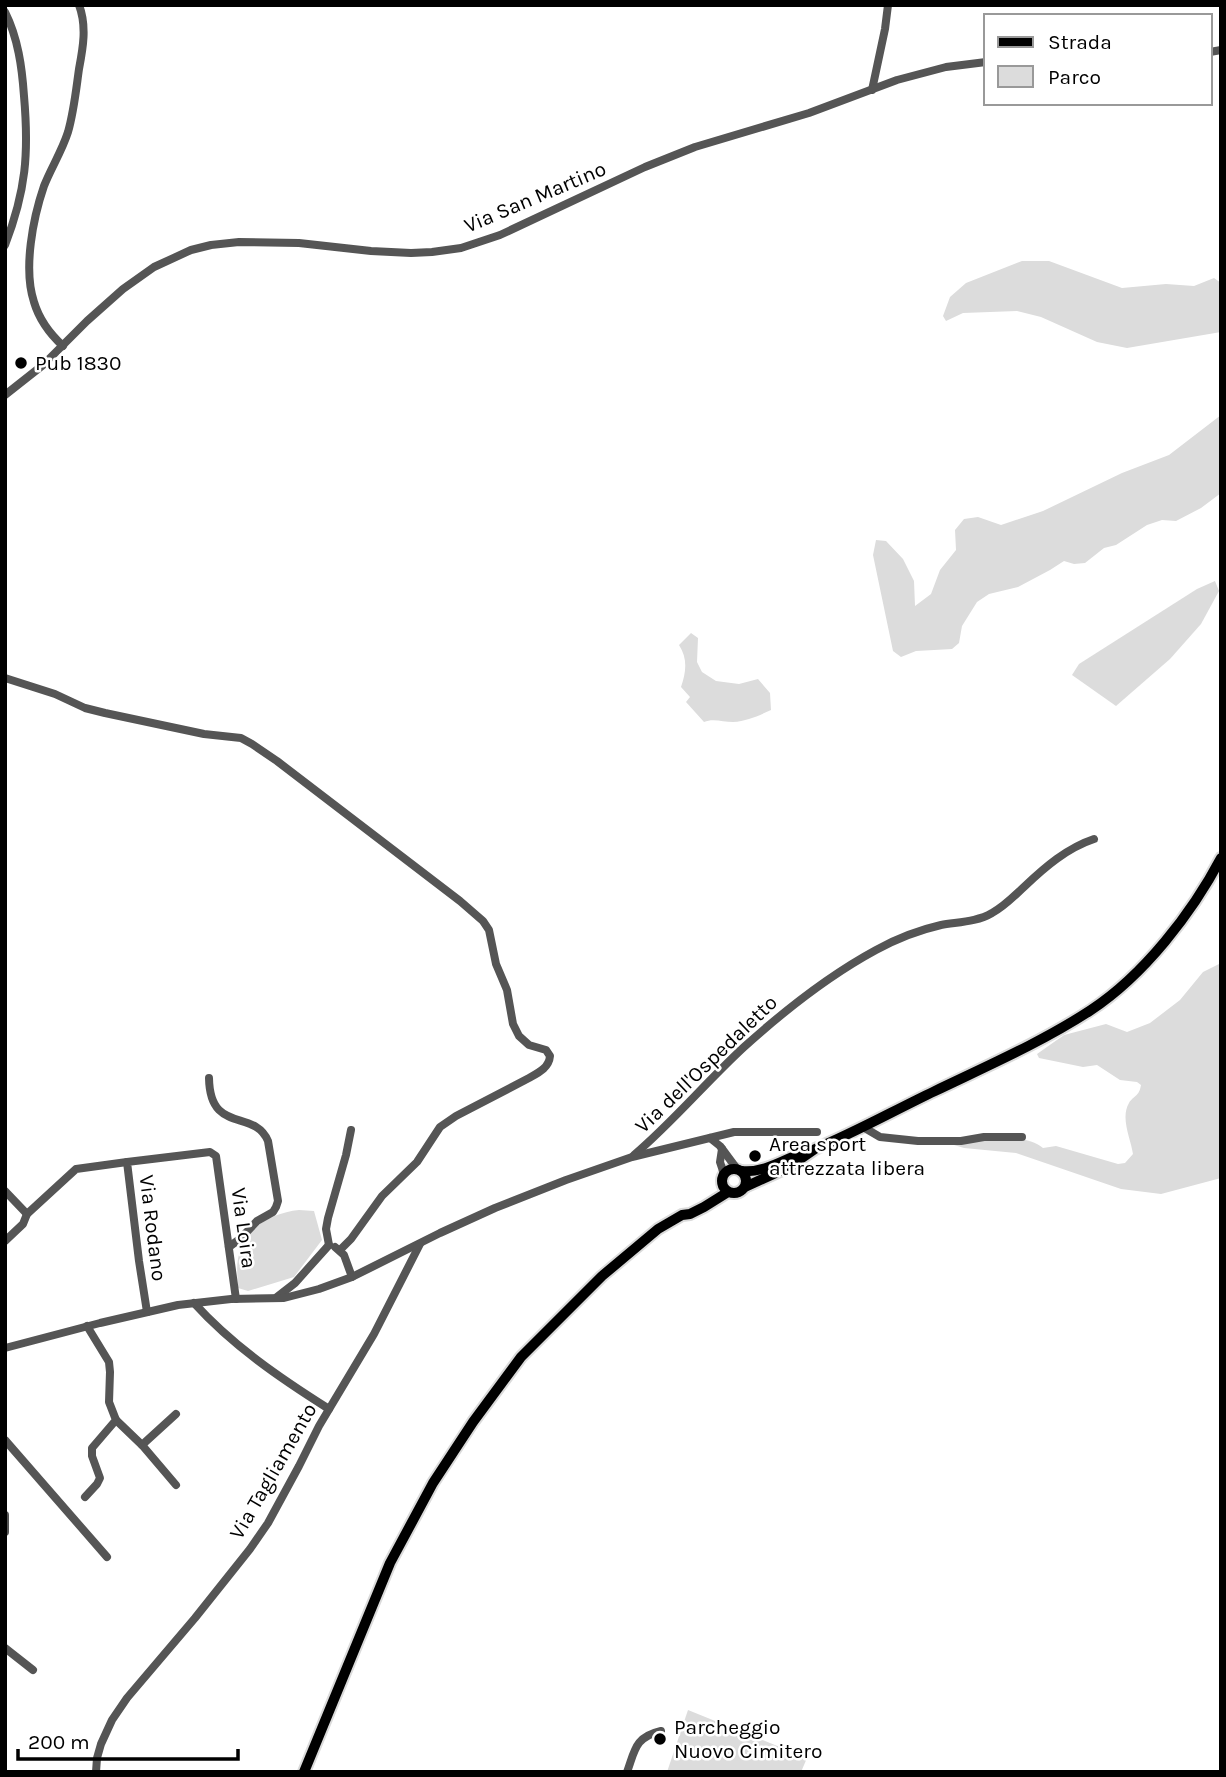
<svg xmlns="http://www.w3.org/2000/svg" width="1226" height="1777" font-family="Karla,sans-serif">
	<rect width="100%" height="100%" fill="#fff"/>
	<!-- green -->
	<g fill="#dcdcdc">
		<path d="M1022 261H1049L1122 288 1166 284 1194 286 1214 278 1221 283V332L1127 348 1097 342 1041 317 1017 311 963 313 946 321 943 316 950 297 966 283Z"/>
		<path d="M1221 415V493L1201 508 1176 521 1162 520 1147 525 1116 545 1104 548 1085 563 1074 564 1064 561 1050 570 1018 587 989 594 977 602 962 626 959 643 952 649 916 651 901 657 893 651 873 555 876 540 886 541 903 559 914 581 915 606 931 594 940 570 956 550 955 530 964 519 978 517 1001 525 1043 511 1122 473 1169 455Z"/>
		<path d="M1215 581 1219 591 1201 624 1170 659 1116 706 1072 675 1079 664 1197 589Z"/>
		<path d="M691 633 698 638 697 662 702 672 716 681 739 684 758 679 770 693 771 710C758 716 747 721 733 722 723 722 713 718 704 722L686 702 690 697 681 687C686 672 688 659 679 645Z"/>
		<path d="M1221 963V1178L1161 1194 1121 1189 1016 1153 964 1148 954 1145C978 1141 1023 1131 1043 1148L1056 1146 1118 1164 1125 1163 1133 1154C1131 1139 1120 1118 1129 1103 1134 1095 1139 1097 1141 1085L1137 1082 1120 1080 1097 1065 1083 1067 1039 1058 1037 1054 1064 1035 1106 1024 1127 1032 1150 1023 1180 1000 1203 972Z"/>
		<path d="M299 1210 314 1211 322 1240 294 1277 248 1291 238 1288C238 1279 236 1268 238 1259 243 1229 270 1213 299 1210Z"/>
		<path d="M688 1710 807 1758 801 1772H667Z"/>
	</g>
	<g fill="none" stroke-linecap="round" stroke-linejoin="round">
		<defs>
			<g id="major">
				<circle cx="734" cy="1181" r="12"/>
				<path d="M742 1171C762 1173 780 1162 799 1154"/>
				<path d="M745 1187 789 1167 815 1149C856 1132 895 1110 935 1091 987 1066 1042 1042 1091 1010 1144 975 1192 913 1221 858"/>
				<path d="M304 1772 390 1563 433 1483 473 1422 521 1357 602 1276 658 1229 682 1215 690 1214 704 1207 728 1192"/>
			</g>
		</defs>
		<!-- major casing -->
		<use href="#major" stroke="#dbdbdb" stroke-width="14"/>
		<!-- minor -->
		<g stroke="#555" stroke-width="8">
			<path d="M5 12C18 38 22 67 24 96 29 153 26 191 5 245"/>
			<path d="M1210 52 1221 50"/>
			<path d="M872 90 885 29 888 5"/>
			<path d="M63 346C50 334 39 319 34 302 23 269 33 218 44 186 51 168 62 151 68 132 74 111 76 90 79 69 83 48 87 26 79 5"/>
			<path d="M5 395 43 365 87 321 123 289 154 267 191 250 211 245 239 242 299 243 371 251 411 253 432 252 461 248 500 235 645 167 695 147 809 113 897 80 946 67 986 62"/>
			<path d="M5 678 55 694 85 708 105 713 204 734 241 738 252 744 277 761 460 901 483 921 489 930 496 964 507 990 513 1024 519 1036 529 1045 546 1050 550 1056C549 1068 538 1073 529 1078L456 1116 440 1127 417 1162 382 1196 351 1239 340 1250"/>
			<path d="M209 1078C210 1135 254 1108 268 1141L278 1201 276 1207 273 1212 257 1221 241 1238 229 1247"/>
			<path d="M863 1127 880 1137 918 1141H961L984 1137H1022"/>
			<path d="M710 1138 720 1146 737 1169"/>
			<path d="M722 1149 720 1162 724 1174"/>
			<path d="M634 1155C673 1122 706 1082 744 1047 785 1010 828 976 876 950 896 939 919 930 941 925 957 922 977 922 992 913 1005 906 1014 896 1025 886 1045 867 1067 848 1094 839"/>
			<path d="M5 1191 27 1214"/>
			<path d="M5 1241 23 1224 27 1214 76 1169 127 1162"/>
			<path d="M329 1245 326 1229 328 1218 346 1155 351 1130"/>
			<path d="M335 1247 344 1255 352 1277"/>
			<path d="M277 1297 295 1283 329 1245"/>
			<path d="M194 1303C233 1346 280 1378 329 1409"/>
			<path d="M147 1312 139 1261 127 1162 210 1152 216 1156 236 1299"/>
			<path d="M5 1348 100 1323 178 1305 231 1299 284 1298 319 1289 352 1277 440 1233 495 1208 566 1180 632 1157 734 1132H817"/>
			<path d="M116 1420 142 1445 176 1414"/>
			<path d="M5 1440 107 1557"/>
			<path d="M142 1445 176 1485"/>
			<path d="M85 1497 97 1484 100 1478 92 1456V1448L116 1420 109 1402 110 1372 109 1362 87 1326"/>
			<path d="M5 1515V1532"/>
			<path d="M5 1648 33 1670"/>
			<path d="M96 1772 97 1758 101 1744 112 1720 127 1698 195 1618 250 1549 268 1523 299 1466 319 1426 374 1334 420 1244"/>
			<path d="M627 1772C635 1750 635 1737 661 1731"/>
		</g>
		<!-- major -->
		<use href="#major" stroke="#000" stroke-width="10"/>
	</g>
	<!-- markers -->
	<g fill="#000" stroke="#fff" stroke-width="2.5">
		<circle cx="21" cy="363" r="7"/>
		<circle cx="755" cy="1156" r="7"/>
		<circle cx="660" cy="1739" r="7"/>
	</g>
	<g text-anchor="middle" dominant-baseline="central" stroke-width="5" stroke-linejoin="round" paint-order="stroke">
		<!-- street labels -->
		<g font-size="21" fill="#000" stroke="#fff">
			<text transform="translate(535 197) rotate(-23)">Via San Martino</text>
			<text transform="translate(706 1064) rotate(-44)">Via dell'Ospedaletto</text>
			<text transform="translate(153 1228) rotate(83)">Via Rodano</text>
			<text transform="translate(244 1228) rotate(82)">Via Loira</text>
			<text transform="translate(273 1471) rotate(-60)">Via Tagliamento</text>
		</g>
		<!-- poi labels -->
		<g font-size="21" fill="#000" stroke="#fff" text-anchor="start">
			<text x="35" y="363">Pub 1830</text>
			<text x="769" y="1144">Area sport<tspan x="769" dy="24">attrezzata libera</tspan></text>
			<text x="674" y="1727">Parcheggio<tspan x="674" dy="24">Nuovo Cimitero</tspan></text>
		</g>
	</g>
	<!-- border -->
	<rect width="1226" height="1777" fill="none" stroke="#000000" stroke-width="14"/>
	<!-- legend -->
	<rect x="984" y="14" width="228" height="91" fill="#ffffff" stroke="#999999" stroke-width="2"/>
	<rect x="998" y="37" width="35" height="10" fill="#000000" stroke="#999999" stroke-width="2"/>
	<text x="1048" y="49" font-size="21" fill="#000000">Strada</text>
	<rect x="998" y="66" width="35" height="21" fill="#dcdcdc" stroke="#999999" stroke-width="2"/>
	<text x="1048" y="84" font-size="21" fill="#000000">Parco</text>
	<!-- scale -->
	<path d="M18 1749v10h220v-10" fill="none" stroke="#000000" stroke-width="3.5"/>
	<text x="28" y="1749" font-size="21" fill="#000000" stroke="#ffffff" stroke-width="5" paint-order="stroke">200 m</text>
</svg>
